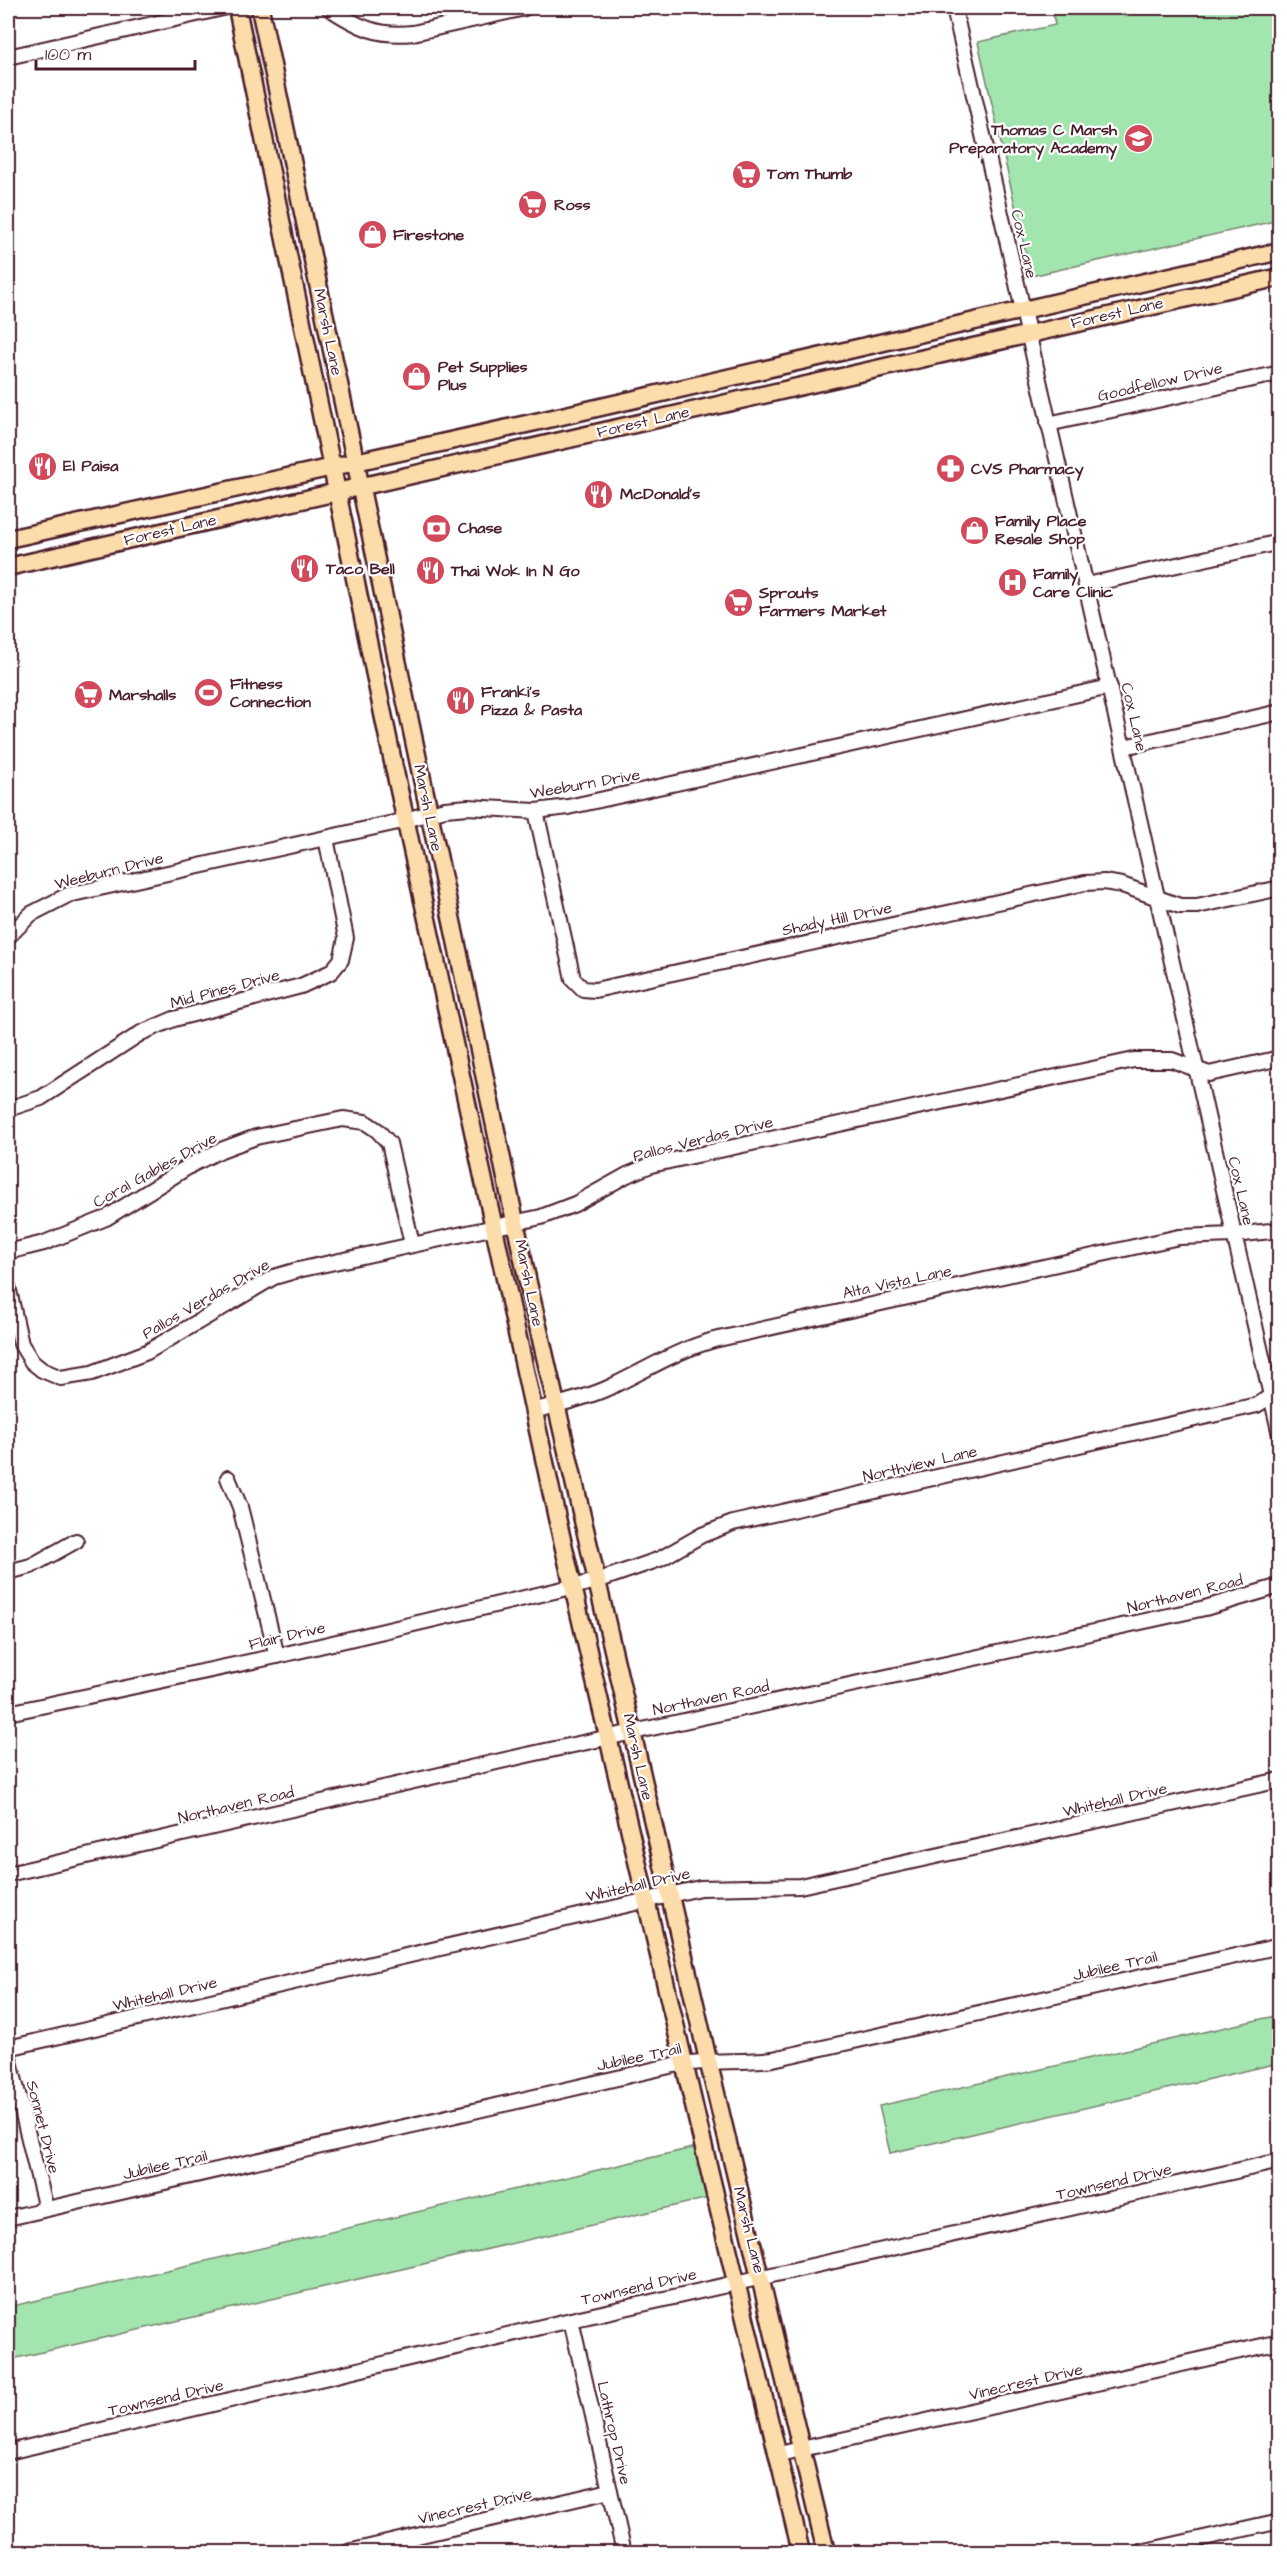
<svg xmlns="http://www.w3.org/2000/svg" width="1287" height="2560" font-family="'Architects Daughter',sans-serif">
	<rect width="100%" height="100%" fill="#fff"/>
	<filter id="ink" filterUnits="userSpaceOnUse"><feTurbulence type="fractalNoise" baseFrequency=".0167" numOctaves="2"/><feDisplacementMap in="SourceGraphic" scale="12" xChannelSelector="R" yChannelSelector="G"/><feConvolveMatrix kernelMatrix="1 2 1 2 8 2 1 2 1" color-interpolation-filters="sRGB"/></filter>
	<g filter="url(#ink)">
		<!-- green -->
		<g fill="#a3e5af" stroke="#76826d" stroke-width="1.5">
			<path d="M1052 8H1279V220L1031 276 978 42 1055 25Z"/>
			<path d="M1279 2015V2063L890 2153 879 2106Z"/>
			<path d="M697 2147 709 2198 8 2360V2307Z"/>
		</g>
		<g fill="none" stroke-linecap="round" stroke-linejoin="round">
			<defs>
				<g id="minor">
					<path d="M329 8C358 27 378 37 413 33L525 8"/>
					<path d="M954 8 1280 1435"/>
					<path d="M8 57 223 8"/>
					<path d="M1048 424 1280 373"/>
					<path d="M1087 585 1280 542"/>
					<path d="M1124 747 1280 712"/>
					<path d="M536 811 573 979 583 989 595 990 1085 883 1104 882 1122 885 1180 906H1197L1280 888"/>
					<path d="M8 937 31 914 68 895 398 822 445 809 468 807 536 811 568 807 1110 687"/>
					<path d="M8 1109 41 1098 141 1033 174 1019 301 986 331 972 341 960 346 938 326 838"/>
					<path d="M8 1252 44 1243 106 1218 191 1165 221 1150 256 1137 343 1119 365 1122 377 1130 389 1143 412 1244"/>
					<path d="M8 1286 21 1344 32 1362 42 1370 61 1378 92 1373 147 1352 274 1277 298 1270 541 1217 575 1204 627 1175 651 1165 1134 1060H1172L1209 1074 1280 1058"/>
					<path d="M533 1411C558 1404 584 1399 608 1388 645 1371 674 1351 714 1340L1179 1237 1234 1235 1280 1230"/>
					<path d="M228 1478 240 1507 277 1656"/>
					<path d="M8 1572 31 1566 76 1541"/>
					<path d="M8 1713 277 1656 597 1581 660 1559 702 1535 733 1523 1257 1405 1280 1390"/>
					<path d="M8 1874 527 1755 1205 1608 1280 1586"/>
					<path d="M8 2048 700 1888 800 1886 1280 1780"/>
					<path d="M8 2053 46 2209"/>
					<path d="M8 2218 674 2065C707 2059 740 2063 773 2059L1280 1946"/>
					<path d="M571 2320 624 2552"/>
					<path d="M8 2452 571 2320 1280 2161"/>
					<path d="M779 2454 1280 2342"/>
					<path d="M348 2552 610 2491"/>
					<path d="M1141 2552 1280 2521"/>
				</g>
				<g id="major">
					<path d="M237 8 394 767 557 1518 702 2140 801 2552"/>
					<path d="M260 8 528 1283 708 2060 826 2552"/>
					<path d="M8 539 540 421 1280 251"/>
					<path d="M8 567 1280 277"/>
				</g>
			</defs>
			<!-- minor casing -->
			<use href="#minor" stroke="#4a1f2b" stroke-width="18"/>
			<!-- major casing -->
			<use href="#major" stroke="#4a1f2b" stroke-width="21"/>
			<!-- minor -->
			<use href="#minor" stroke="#fff" stroke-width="14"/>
			<!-- major -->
			<use href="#major" stroke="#fddcac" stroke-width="16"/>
		</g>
	</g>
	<!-- icons -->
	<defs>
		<symbol id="school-disc" viewBox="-11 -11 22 22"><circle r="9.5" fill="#d1495b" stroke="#fff"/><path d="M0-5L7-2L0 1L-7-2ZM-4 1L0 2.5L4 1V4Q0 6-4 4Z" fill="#fff"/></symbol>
		<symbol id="supermarket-disc" viewBox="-11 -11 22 22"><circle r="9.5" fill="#d1495b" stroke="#fff"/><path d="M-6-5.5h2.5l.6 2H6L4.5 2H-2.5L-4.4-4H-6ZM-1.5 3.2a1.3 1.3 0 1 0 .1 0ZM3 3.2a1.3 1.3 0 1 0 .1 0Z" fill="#fff"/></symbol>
		<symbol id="shop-disc" viewBox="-11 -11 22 22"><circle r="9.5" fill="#d1495b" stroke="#fff"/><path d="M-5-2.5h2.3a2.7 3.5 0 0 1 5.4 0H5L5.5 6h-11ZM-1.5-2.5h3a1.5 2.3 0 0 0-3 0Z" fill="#fff"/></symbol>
		<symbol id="restaurant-disc" viewBox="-11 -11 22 22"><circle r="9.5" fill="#d1495b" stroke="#fff"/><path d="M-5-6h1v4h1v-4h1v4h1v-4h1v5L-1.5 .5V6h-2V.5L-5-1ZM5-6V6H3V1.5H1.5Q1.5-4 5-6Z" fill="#fff"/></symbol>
		<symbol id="pharmacy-disc" viewBox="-11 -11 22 22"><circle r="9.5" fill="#d1495b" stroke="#fff"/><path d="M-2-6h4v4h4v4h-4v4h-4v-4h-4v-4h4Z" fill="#fff"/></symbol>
		<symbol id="bank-disc" viewBox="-11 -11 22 22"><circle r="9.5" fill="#d1495b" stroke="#fff"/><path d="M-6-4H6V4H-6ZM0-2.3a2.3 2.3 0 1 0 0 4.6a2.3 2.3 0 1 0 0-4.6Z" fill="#fff"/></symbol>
		<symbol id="hospital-disc" viewBox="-11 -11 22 22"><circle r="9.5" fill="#d1495b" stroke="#fff"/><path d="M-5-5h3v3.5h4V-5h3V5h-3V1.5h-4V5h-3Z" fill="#fff"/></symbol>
		<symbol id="stadium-disc" viewBox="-11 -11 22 22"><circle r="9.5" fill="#d1495b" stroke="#fff"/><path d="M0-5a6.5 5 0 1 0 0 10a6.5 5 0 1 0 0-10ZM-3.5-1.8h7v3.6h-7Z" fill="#fff"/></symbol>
	</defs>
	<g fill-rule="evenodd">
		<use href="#school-disc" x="1122" y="122" width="33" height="33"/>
		<use href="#supermarket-disc" x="730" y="158" width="33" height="33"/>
		<use href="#supermarket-disc" x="516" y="188" width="33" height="33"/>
		<use href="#shop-disc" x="356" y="218" width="33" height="33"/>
		<use href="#shop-disc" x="400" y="360" width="33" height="33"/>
		<use href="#restaurant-disc" x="26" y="450" width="33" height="33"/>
		<use href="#pharmacy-disc" x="934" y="452" width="33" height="33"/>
		<use href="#restaurant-disc" x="582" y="478" width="33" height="33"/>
		<use href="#bank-disc" x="420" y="512" width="33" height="33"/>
		<use href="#shop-disc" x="958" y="514" width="33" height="33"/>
		<use href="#restaurant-disc" x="288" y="552" width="33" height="33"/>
		<use href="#restaurant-disc" x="414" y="554" width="33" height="33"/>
		<use href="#hospital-disc" x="996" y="566" width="33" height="33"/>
		<use href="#supermarket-disc" x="722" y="586" width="33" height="33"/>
		<use href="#stadium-disc" x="192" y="676" width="33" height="33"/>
		<use href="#supermarket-disc" x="72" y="678" width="33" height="33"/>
		<use href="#restaurant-disc" x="444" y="684" width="33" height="33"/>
	</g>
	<g text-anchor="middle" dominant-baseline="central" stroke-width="4.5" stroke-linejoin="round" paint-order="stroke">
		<!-- poi labels -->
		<g font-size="16" font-weight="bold" fill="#4a1f2b" stroke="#fff" text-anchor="start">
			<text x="1117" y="130" text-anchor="end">Thomas C Marsh<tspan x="1117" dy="18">Preparatory Academy</tspan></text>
			<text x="767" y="174">Tom Thumb</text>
			<text x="554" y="205">Ross</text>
			<text x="393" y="235">Firestone</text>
			<text x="438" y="367">Pet Supplies<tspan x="438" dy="18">Plus</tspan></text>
			<text x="63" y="466">El Paisa</text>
			<text x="971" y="469">CVS Pharmacy</text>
			<text x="620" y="494">McDonald's</text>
			<text x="995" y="521">Family Place<tspan x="995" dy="18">Resale Shop</tspan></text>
			<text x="458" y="528">Chase</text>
			<text x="326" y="569">Taco Bell</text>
			<text x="451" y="571">Thai Wok In N Go</text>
			<text x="1033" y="574">Family<tspan x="1033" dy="18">Care Clinic</tspan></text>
			<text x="759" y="593">Sprouts<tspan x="759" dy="18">Farmers Market</tspan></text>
			<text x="230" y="684">Fitness<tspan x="230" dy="18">Connection</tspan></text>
			<text x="481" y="692">Franki's<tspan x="481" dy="18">Pizza &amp; Pasta</tspan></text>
			<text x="109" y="695">Marshalls</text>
		</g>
		<!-- street labels -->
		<g font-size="16" fill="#4a1f2b" stroke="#fff">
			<text transform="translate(1024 244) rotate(77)">Cox Lane</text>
			<text transform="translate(1117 313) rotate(-13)">Forest Lane</text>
			<text transform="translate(328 332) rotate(78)">Marsh Lane</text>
			<text transform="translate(1160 382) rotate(-13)">Goodfellow Drive</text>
			<text transform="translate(643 422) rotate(-13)">Forest Lane</text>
			<text transform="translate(170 530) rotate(-13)">Forest Lane</text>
			<text transform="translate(1134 717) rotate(77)">Cox Lane</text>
			<text transform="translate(585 784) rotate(-10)">Weeburn Drive</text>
			<text transform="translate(428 808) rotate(78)">Marsh Lane</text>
			<text transform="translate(109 871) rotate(-14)">Weeburn Drive</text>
			<text transform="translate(837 919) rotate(-12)">Shady Hill Drive</text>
			<text transform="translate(225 989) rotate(-15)">Mid Pines Drive</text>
			<text transform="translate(703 1139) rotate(-14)">Pallos Verdas Drive</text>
			<text transform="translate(155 1170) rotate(-29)">Coral Gables Drive</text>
			<text transform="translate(1241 1191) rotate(77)">Cox Lane</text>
			<text transform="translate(897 1282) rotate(-12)">Alta Vista Lane</text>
			<text transform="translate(529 1283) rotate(78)">Marsh Lane</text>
			<text transform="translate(206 1299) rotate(-30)">Pallos Verdas Drive</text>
			<text transform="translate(920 1464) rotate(-13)">Northview Lane</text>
			<text transform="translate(1185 1594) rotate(-14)">Northaven Road</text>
			<text transform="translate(287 1636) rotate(-13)">Flair Drive</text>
			<text transform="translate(711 1698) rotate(-12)">Northaven Road</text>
			<text transform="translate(638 1757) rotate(77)">Marsh Lane</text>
			<text transform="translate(1115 1800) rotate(-13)">Whitehall Drive</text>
			<text transform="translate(236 1805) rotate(-13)">Northaven Road</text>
			<text transform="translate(638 1885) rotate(-13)">Whitehall Drive</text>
			<text transform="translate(1115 1966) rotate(-13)">Jubilee Trail</text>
			<text transform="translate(165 1994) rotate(-13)">Whitehall Drive</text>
			<text transform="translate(639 2057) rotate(-12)">Jubilee Trail</text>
			<text transform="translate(43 2127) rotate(76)">Sonnet Drive</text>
			<text transform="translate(165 2165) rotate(-13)">Jubilee Trail</text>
			<text transform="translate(1114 2182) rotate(-13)">Townsend Drive</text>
			<text transform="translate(749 2230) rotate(76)">Marsh Lane</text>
			<text transform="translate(639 2287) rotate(-13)">Townsend Drive</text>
			<text transform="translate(1026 2382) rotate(-13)">Vinecrest Drive</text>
			<text transform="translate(166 2398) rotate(-13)">Townsend Drive</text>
			<text transform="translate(614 2433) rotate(77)">Lathrop Drive</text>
			<text transform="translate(475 2506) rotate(-13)">Vinecrest Drive</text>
		</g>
	</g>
	<!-- margin -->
	<rect width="1287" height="2560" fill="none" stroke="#fff" stroke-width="30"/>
	<rect x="15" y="15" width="1257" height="2530" fill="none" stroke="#4a1f2b" stroke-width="2" filter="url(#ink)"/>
	<!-- scale -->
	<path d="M36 60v9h159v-9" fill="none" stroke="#4a1f2b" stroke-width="3"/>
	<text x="45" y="60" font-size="18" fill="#4a1f2b" stroke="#ffffff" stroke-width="4.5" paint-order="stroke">100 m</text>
</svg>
